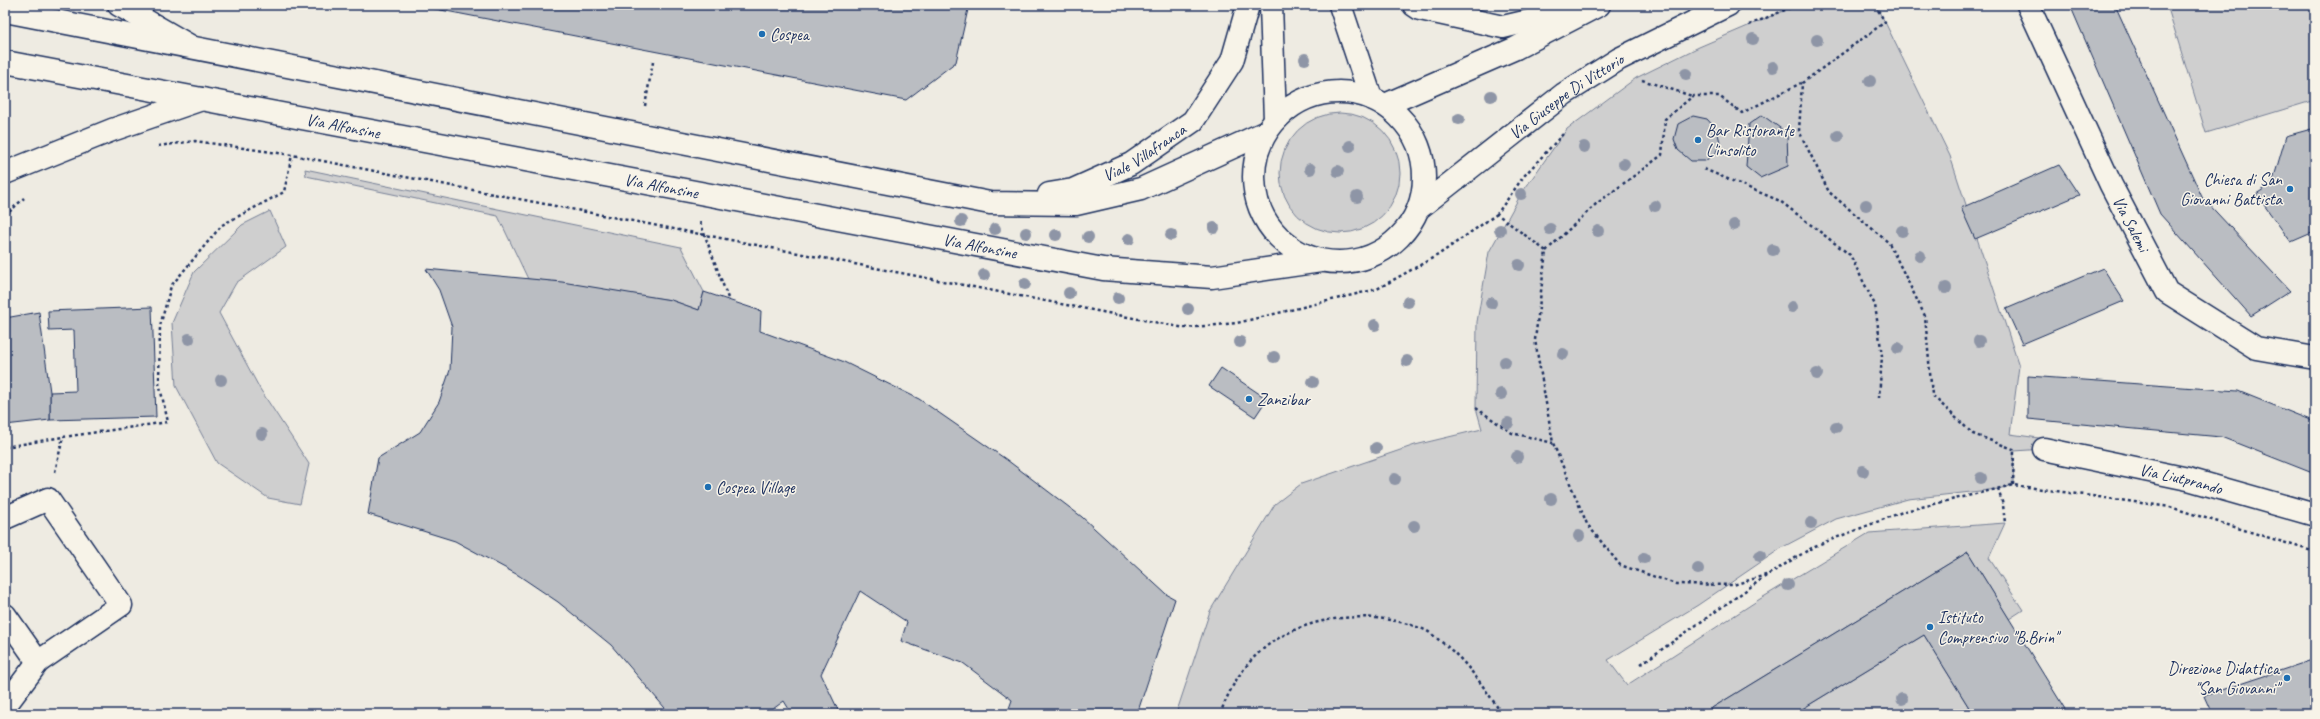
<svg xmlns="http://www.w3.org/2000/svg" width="2320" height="719" font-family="Caveat,sans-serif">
	<rect width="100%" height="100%" fill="#eeebe2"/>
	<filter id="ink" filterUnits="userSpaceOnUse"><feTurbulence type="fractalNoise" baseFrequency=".025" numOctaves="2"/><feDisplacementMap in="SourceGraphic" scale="8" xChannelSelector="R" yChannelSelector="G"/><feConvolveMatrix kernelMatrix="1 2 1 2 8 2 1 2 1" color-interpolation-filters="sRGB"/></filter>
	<g filter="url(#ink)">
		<!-- green -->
		<g fill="#cfcfcf" stroke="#757f96">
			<path d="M1797 5H1875L1885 22 1950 156 2019 366 2010 434 2046 439 2044 449 2014 451 2013 485 1998 489 1908 499 1836 519 1783 547 1698 605 1608 660 1627 685 1760 599 1869 533 2005 523 1989 558 2023 610 2009 619 1968 552 1702 714H1176L1210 611 1275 504 1301 484 1415 445 1482 429 1476 408 1477 322 1489 252 1521 194 1567 129 1636 78 1699 47Z"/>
			<path d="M2167 5H2315V100L2206 133Z"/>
			<circle cx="1340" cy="173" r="60"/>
			<path d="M305 169 681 247 704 292 699 310 671 300 528 279 498 216 306 176Z"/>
			<path d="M270 211 286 247 236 283 219 313 260 389 309 464 300 504 268 498 217 463 176 386 172 323 194 272 242 225Z"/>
			<path d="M1924 635 1973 714H1794Z"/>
		</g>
		<!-- building -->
		<g fill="#babdc2" stroke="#1b2f5e">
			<path d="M415 5H969L956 62 906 100Z"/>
			<path d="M2070 5H2115L2202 197 2290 291 2251 316 2160 214Z"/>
			<path d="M1762 115 1787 133 1788 166 1760 178 1746 167 1749 124Z"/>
			<path d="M1693 116 1707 119 1717 130 1720 142 1716 153 1705 161H1691L1678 150 1674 139 1678 124Z"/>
			<path d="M2315 128V237L2314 232 2291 242 2256 194 2272 184 2286 136Z"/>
			<path d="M2059 165 2079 195 1975 239 1961 208Z"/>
			<path d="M2103 268 2124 301 2022 344 2006 309Z"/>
			<path d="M426 269 562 282 671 300 699 310 704 292 761 311 760 331 842 361 919 399 1007 460 1082 517 1166 594 1175 599 1137 714H1007L1012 700 963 663 901 641 907 622 860 591 821 674 840 714H792L784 701 766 714H670L611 645 558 602 518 575 455 541 368 514 378 458 420 432 439 402 450 370 452 327 439 290Z"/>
			<path d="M152 307 156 417 50 420V392L76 391 74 330 49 331 48 311Z"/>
			<path d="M39 312 50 392V420L5 425V318Z"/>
			<path d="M1221 368 1267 399 1255 417 1209 386Z"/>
			<path d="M2028 376 2238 391 2315 422V474L2221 437 2028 419Z"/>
			<path d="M1968 552 2068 714H1973L1924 635 1794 714H1702Z"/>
			<path d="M2315 659V714H2212L2204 696Z"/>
		</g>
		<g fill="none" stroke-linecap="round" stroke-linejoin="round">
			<defs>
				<g id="minor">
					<path d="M119 5 190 46"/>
					<path id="s1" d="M2028 5 2111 185 2167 292 2256 348 2315 358"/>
					<path d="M5 173 112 130 202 99"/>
					<path id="s2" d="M2044 449 2188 479 2315 515"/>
					<path d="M5 518 48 499 121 605 38 662 5 706"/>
					<path d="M5 615 38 662"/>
				</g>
				<g id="major">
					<path d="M1271 5 1275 120"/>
					<path d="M1340 5 1371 98"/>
					<path d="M1414 5 1420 9 1503 27 1567 12"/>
					<path d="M5 11 990 203 1076 204 1141 189 1266 132"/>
					<path id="s3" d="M5 62 1103 269 1212 277 1321 261"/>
					<circle cx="1339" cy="177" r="85"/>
					<path d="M1385 105 1516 48 1599 5"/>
					<path id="s4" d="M1049 194 1073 190 1131 164 1193 121 1232 61 1248 5"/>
					<path id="s5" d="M1419 208 1564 94 1619 59 1728 5"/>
				</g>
			</defs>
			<!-- minor casing -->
			<use href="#minor" stroke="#1b2f5e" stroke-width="25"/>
			<!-- major casing -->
			<use href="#major" stroke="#1b2f5e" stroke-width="25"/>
			<!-- path -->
			<g stroke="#1b2f5e" stroke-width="2.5" stroke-dasharray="3 3" stroke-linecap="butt">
				<path d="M1875 5 1885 22 1802 83 1799 131 1829 192 1889 243 1925 316 1932 395 1973 434 2016 450"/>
				<path d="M1749 25 1797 5"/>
				<path d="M1642 80 1692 96"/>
				<path d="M645 106 653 62"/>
				<path d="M1563 134 1524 176 1497 214 1546 251 1535 340 1553 443 1587 524 1620 565 1676 584 1733 585 1769 574"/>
				<path d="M158 146 195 141 292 155 1185 328 1237 323 1377 289 1438 255 1497 214"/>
				<path d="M1704 169 1780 201 1850 255 1875 305 1882 356 1879 398"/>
				<path d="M5 216 24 198"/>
				<path d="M700 222 729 301"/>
				<path d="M1546 251 1596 204 1662 155 1665 119 1693 96H1719L1742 113 1801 83"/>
				<path d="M1476 408 1512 433 1553 443"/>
				<path d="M5 447 63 437"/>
				<path d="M55 472 63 437 168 422 159 383 160 326 171 286 222 225 284 192 292 155"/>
				<path d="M2013 485 2014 451"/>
				<path d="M1998 489 2003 505 2005 523"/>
				<path d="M1641 664 1769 574 1815 546 1905 511 2013 485 2170 507 2315 552"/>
				<path d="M1220 714C1227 696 1235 679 1248 664 1289 615 1367 606 1425 630 1430 632 1435 637 1439 640 1467 661 1483 686 1502 714"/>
			</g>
			<!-- minor -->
			<use href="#minor" stroke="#f7f3e8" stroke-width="22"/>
			<!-- major -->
			<use href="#major" stroke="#f7f3e8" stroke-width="22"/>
		</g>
		<!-- trees -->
		<g fill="#8e95a6">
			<circle cx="1753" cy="39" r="6"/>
			<circle cx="1817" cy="40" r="6"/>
			<circle cx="1305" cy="59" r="6"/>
			<circle cx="1773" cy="67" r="6"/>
			<circle cx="1686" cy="74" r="6"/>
			<circle cx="1870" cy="81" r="6"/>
			<circle cx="1491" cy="96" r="6"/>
			<circle cx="1459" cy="119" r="6"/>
			<circle cx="1838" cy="136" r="6"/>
			<circle cx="1350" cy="146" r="6"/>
			<circle cx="1584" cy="147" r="6"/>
			<circle cx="1624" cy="164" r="6"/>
			<circle cx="1310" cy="169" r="6"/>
			<circle cx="1338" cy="171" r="6"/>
			<circle cx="1521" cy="194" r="6"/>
			<circle cx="1357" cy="197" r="6"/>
			<circle cx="1866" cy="205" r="6"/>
			<circle cx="1655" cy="206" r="6"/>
			<circle cx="961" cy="221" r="6"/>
			<circle cx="1734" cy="225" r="6"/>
			<circle cx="1214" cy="228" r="6"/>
			<circle cx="995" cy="229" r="6"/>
			<circle cx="1550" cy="229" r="6"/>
			<circle cx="1500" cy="230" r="6"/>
			<circle cx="1598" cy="231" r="6"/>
			<circle cx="1902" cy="231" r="6"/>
			<circle cx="1026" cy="233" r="6"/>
			<circle cx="1056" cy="235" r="6"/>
			<circle cx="1171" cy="235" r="6"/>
			<circle cx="1088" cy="237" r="6"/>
			<circle cx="1129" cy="239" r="6"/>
			<circle cx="1773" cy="250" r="6"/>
			<circle cx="1920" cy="256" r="6"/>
			<circle cx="1519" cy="265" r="6"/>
			<circle cx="984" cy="275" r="6"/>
			<circle cx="1025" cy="284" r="6"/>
			<circle cx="1946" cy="288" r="6"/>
			<circle cx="1069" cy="293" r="6"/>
			<circle cx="1118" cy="298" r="6"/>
			<circle cx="1408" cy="302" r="6"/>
			<circle cx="1491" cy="303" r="6"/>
			<circle cx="1792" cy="307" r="6"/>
			<circle cx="1188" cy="309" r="6"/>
			<circle cx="1375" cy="325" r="6"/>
			<circle cx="189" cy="339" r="6"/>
			<circle cx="1979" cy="341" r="6"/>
			<circle cx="1240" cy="342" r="6"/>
			<circle cx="1898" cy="348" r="6"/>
			<circle cx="1563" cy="354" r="6"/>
			<circle cx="1274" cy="357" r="6"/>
			<circle cx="1407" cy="361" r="6"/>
			<circle cx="1505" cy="362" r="6"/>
			<circle cx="1817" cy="374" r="6"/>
			<circle cx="221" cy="380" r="6"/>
			<circle cx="1313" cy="382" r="6"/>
			<circle cx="1501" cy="394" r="6"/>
			<circle cx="1508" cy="423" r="6"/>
			<circle cx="1836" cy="427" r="6"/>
			<circle cx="262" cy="434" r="6"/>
			<circle cx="1376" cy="448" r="6"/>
			<circle cx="1517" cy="457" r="6"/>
			<circle cx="1863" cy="471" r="6"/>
			<circle cx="1981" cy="478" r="6"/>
			<circle cx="1395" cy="479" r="6"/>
			<circle cx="1551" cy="499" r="6"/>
			<circle cx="1811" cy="523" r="6"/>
			<circle cx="1414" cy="526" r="6"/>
			<circle cx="1579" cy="536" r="6"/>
			<circle cx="1760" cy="556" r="6"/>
			<circle cx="1644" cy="558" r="6"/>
			<circle cx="1698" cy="569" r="6"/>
			<circle cx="1788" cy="585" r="6"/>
			<circle cx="1902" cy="699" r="6"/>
		</g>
	</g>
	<!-- markers -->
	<g fill="#1f6fb2" stroke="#f7f3e8" stroke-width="1.5">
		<circle cx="762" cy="34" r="4"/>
		<circle cx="1698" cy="140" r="4"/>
		<circle cx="2290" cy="189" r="4"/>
		<circle cx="1249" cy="399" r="4"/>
		<circle cx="708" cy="487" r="4"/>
		<circle cx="1930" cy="627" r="4"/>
		<circle cx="2287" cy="678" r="4"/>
	</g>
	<g text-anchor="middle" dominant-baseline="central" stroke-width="3" stroke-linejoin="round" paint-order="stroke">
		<!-- poi labels -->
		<g font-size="17" fill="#1b2f5e" stroke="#f7f3e8" text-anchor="start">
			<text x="770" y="34">Cospea</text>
			<text x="1706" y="130">Bar Ristorante<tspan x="1706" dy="20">L'insolito</tspan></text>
			<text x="2282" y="179" text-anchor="end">Chiesa di San<tspan x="2282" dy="20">Giovanni Battista</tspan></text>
			<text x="1257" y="399">Zanzibar</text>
			<text x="716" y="487">Cospea Village</text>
			<text x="1938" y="617">Istituto<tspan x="1938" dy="20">Comprensivo "B.Brin"</tspan></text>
			<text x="2279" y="668" text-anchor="end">Direzione Didattica<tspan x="2279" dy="20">"San Giovanni"</tspan></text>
		</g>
		<!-- street labels -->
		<g font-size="17" fill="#1b2f5e" stroke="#f7f3e8">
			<text stroke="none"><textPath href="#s5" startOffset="185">Via Giuseppe Di Vittorio</textPath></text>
			<text stroke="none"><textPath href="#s3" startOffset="344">Via Alfonsine</textPath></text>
			<text stroke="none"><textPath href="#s4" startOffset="105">Viale Villafranca</textPath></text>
			<text stroke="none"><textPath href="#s3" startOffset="668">Via Alfonsine</textPath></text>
			<text stroke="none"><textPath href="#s1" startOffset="242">Via Salemi</textPath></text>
			<text stroke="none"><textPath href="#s3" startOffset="992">Via Alfonsine</textPath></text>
			<text stroke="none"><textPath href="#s2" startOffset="140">Via Liutprando</textPath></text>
		</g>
	</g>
	<!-- margin -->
	<rect width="2320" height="719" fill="none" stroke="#f7f3e8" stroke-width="20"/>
	<rect x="10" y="10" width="2300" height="699" fill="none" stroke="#1b2f5e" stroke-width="1.5" filter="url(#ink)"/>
</svg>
